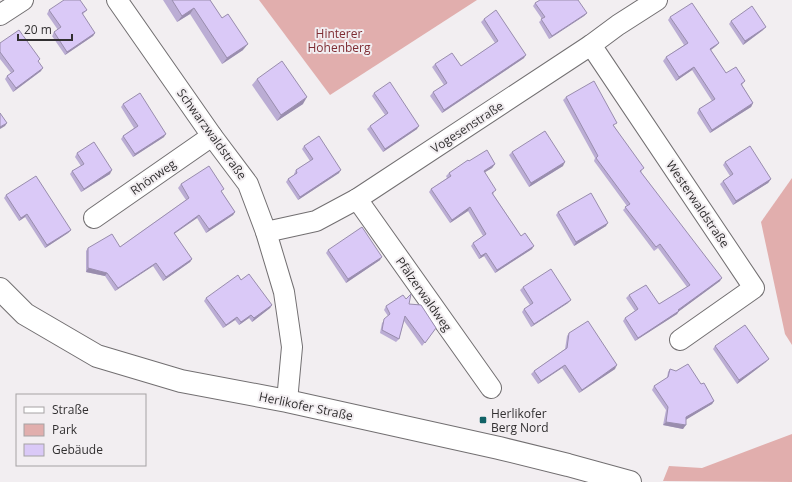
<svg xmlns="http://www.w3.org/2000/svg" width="792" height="482" font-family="'Open Sans',sans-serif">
	<rect width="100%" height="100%" fill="#f2eef1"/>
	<!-- green -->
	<g fill="#e1aead">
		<path d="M259 0H477L330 95Z"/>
		<path d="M792 178V345L785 334 761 222Z"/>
		<path d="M792 434V482L663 481 669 466 702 468Z"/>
	</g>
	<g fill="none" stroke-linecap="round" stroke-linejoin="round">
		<defs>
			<g id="minor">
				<path d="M117 0 212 136 248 184 266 232 284 292 292 347 287 401"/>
				<path d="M0 15 23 0"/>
				<path d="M591 45 754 288 680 340"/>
				<path d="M357 199 491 388"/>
				<path d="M94 218 212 136"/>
				<path d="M266 232 316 221 357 199 591 45 618 25 657 0"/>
			</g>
			<path id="secondary" d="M0 289 25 314 97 356 181 381 287 401 499 448 568 465 630 482"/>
		</defs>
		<!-- minor casing -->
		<use href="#minor" stroke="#726f71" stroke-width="22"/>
		<!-- secondary casing -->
		<use href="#secondary" stroke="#726f71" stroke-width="24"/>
		<!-- minor -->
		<use href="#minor" stroke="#fff" stroke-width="20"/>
		<!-- secondary -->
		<use href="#secondary" stroke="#fff" stroke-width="22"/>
	</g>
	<!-- wall -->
	<g fill="#bbadd4">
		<path d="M163 0H210L243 50 222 64 190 14 177 22Z"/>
		<path d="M535 3 587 13 584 16 549 39 539 22 542 19 533 6Z"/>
		<path d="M49 10H87L82 15 95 33 93 36 65 55 52 36 54 32 58 30 47 14Z"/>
		<path d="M670 17 719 43 716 46 711 50 726 73 745 81 742 85 753 103 751 107 710 133 697 113 699 109 712 101 692 70 676 81 663 61 666 57 684 45 668 20Z"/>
		<path d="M484 19 524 58 442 113 430 96 433 92 444 85 432 67 435 64 461 66 495 43 481 22Z"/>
		<path d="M731 21 763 30 743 45 729 24Z"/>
		<path d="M0 43 38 61 41 71 13 92 5 79 7 76 11 73 0 59Z"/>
		<path d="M257 79 303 104 277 121 252 85Z"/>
		<path d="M374 93 417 129 383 152 367 129 370 126 385 115 372 96Z"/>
		<path d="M566 97 614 126 642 171 641 172 720 281 679 311 677 314 635 341 623 321 625 318 635 311 626 298 629 295 659 304 687 287 658 248 654 251 623 210 627 206 594 161 595 158 563 100Z"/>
		<path d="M123 104 164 137 133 157 121 139 123 136 134 128 121 107Z"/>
		<path d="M304 146 339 173 298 200 286 182 288 179 294 175V174L296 170 310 161 302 149Z"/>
		<path d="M512 152 563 166 529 187 509 155Z"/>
		<path d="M77 153 110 174 81 192 70 174 72 171 81 166 75 157Z"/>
		<path d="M469 161 495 164 492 168 485 172 494 193 493 194 521 236 532 249 495 273 484 256 479 259 471 246 473 243 483 236 468 211 450 223 429 192 431 189 447 178 446 176 449 173Z"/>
		<path d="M725 162 771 179 768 183 733 205 720 184 723 181 730 176 723 165Z"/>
		<path d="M181 184 222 192 235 212 233 215 206 233 197 218 174 234 192 259 190 262 163 281 153 266 115 291 105 276 86 272V251L88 248 120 247 186 200 178 188Z"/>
		<path d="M6 195 71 230 68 233 45 248 25 217 19 221 4 198Z"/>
		<path d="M558 212 606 226 574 246 556 215Z"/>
		<path d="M328 250 380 260 346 283 326 253Z"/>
		<path d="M241 280 272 305 270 308 252 322 249 318 239 325 235 320 223 328 204 301 206 298Z"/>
		<path d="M523 287 568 303 531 327 522 312 524 309 530 305 520 290Z"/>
		<path d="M409 304 436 328 422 346 404 321 399 339 396 342 380 333 382 323 388 316 384 310 386 306Z"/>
		<path d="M569 333 615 369 579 393 562 368 538 384 531 374 534 371 565 349 567 336Z"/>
		<path d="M715 346 766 362 737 384 713 349Z"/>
		<path d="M670 369 701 384 714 401 712 404 686 419 683 429 663 425 666 410 652 390 654 386 667 378 668 372Z"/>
	</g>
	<!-- shaded-wall -->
	<g fill="#998dad">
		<path d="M194 8 190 14 177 22 182 16Z"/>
		<path d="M587 13 584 16 549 39 552 36Z"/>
		<path d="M766 27 763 30 743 45 745 41Z"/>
		<path d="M95 33 93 36 65 55 67 52Z"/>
		<path d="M719 43 716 46 708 52 710 49Z"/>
		<path d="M248 44 243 50 222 64 227 58Z"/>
		<path d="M526 55 524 58 442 113 444 110Z"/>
		<path d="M694 67 692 70 676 81 679 77Z"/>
		<path d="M43 68 41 71 13 92 16 88Z"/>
		<path d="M307 97 303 104 277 121 281 115Z"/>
		<path d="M753 103 751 107 710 133 712 130Z"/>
		<path d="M7 123 5 126 0 129V127Z"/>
		<path d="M419 126 417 129 383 152 385 149Z"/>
		<path d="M166 134 164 137 133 157 135 154Z"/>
		<path d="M565 162 563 166 529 187 531 183Z"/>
		<path d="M495 164 492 168 482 174 484 171Z"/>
		<path d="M112 170 110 174 81 192 84 189Z"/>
		<path d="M341 170 339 173 298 200 300 197Z"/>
		<path d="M771 179 768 183 733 205 736 201Z"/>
		<path d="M470 207 468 211 450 223 452 220Z"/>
		<path d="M235 212 233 215 206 233 209 229Z"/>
		<path d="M27 214 25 217 19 221 21 218Z"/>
		<path d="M199 215 197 218 171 236 174 233Z"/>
		<path d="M608 223 606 226 574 246 576 242Z"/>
		<path d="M71 230 68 233 45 248 47 245Z"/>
		<path d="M534 246 532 249 495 273 497 270Z"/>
		<path d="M486 253 484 256 479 259 481 256Z"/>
		<path d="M382 257 380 260 346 283 348 279Z"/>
		<path d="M192 259 190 262 163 281 166 277Z"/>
		<path d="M156 263 153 266 115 291 118 288Z"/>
		<path d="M88 268 107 273 105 276 86 272Z"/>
		<path d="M722 278 720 281 678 312 679 311 677 314 635 341 638 338 678 310Z"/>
		<path d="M571 300 568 303 531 327 534 324Z"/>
		<path d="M272 305 270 308 252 322 254 318Z"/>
		<path d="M251 315 249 318 239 325 241 322Z"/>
		<path d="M237 317 235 320 223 328 226 325Z"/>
		<path d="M769 359 766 362 737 384 739 380Z"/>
		<path d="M565 365 562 368 538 384 541 381Z"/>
		<path d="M617 365 615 369 579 393 582 390Z"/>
		<path d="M714 401 712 404 684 421 686 417Z"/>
		<path d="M666 422 686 425 683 429 663 425Z"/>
	</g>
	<!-- building -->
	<g fill="#dac9f7" stroke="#998dad">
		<path d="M64 0H80L87 10 82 13 95 33 67 52 54 32 61 27 49 10Z"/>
		<path d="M172 0H210L222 18 228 14 248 44 227 58 194 8 182 16Z"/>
		<path d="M540 0H578L587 13 552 36 541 19 545 17 535 3Z"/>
		<path d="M692 3 719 43 710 49 726 73 736 67 745 81 741 84 753 103 712 130 699 109 715 99 694 67 679 77 666 57 688 43 670 17Z"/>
		<path d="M752 6 766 27 745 41 731 21Z"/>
		<path d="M496 10 526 55 444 110 433 92 447 83 435 64 452 53 461 66 498 41 484 19Z"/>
		<path d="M19 30 40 59 38 61 43 68 16 88 7 76 14 71 0 52V43Z"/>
		<path d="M282 61 307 97 281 115 257 79Z"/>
		<path d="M594 81 617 123 613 125 644 168 640 171 722 278 678 310 679 311 638 338 625 318 638 309 629 295 646 285 659 304 690 285 660 244 656 247 625 207 630 204 596 158 598 156 566 97Z"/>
		<path d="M390 82 419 126 385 149 370 126 388 113 374 93Z"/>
		<path d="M140 93 166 134 135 154 123 136 138 126 123 104Z"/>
		<path d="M0 113 7 123 0 127Z"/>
		<path d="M545 131 565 162 531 183 512 152Z"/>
		<path d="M319 136 341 170 300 197 288 179 297 173 296 170 313 159 304 146Z"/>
		<path d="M94 142 112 170 84 189 72 171 84 164 77 153Z"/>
		<path d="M750 146 771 179 736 201 723 181 733 174 725 162Z"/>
		<path d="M487 150 495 164 484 171 496 190 492 193 521 236 525 233 534 246 497 270 486 253 481 256 473 243 486 234 470 207 452 220 431 189 451 176 449 173 468 160 469 161Z"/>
		<path d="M209 166 224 189 221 191 235 212 209 229 199 215 174 233 192 259 166 277 156 263 118 288 107 273 88 268V248L112 234 120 247 189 198 181 184Z"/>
		<path d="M36 176 71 230 47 245 27 214 21 218 6 195Z"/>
		<path d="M591 193 608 223 576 242 558 212Z"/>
		<path d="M362 227 382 257 348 279 328 250Z"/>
		<path d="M551 269 571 300 534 324 524 309 533 303 523 287Z"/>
		<path d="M249 274 272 305 254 318 251 315 241 322 237 317 226 325 206 298 238 275 241 280Z"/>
		<path d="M411 294 409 304 421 305 436 328 425 343 405 316 399 339 382 330 384 319 390 314 386 306 403 295 406 299Z"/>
		<path d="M588 321 617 365 582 390 565 365 541 381 534 371 567 348 569 333Z"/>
		<path d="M745 325 769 359 739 380 715 346Z"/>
		<path d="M688 364 701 384 704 383 714 401 686 417V425L666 422 668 407 654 386 668 377 670 369 676 371Z"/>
	</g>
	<!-- markers -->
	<rect fill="#116266" stroke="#f2eef1" stroke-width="1.5" x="479" y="416" width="8" height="8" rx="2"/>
	<g text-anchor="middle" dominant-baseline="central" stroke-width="4" stroke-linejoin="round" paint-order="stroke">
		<!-- park labels -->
		<g font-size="12" fill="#7f2d33" stroke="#f2eef1">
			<text x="339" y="33">Hinterer<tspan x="339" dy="14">Hohenberg</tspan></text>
		</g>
		<!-- street labels -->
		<g font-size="12" fill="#323031" stroke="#f2eef1">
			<text transform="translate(467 127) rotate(-33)">Vogesenstraße</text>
			<text transform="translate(212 134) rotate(54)">Schwarzwaldstraße</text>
			<text transform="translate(153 177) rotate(-35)">Rhönweg</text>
			<text transform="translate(698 204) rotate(56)">Westerwaldstraße</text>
			<text transform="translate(424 294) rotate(55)">Pfälzerwaldweg</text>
			<text transform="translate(306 406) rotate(12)">Herlikofer Straße</text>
		</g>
		<!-- poi labels -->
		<g font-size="12" fill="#323031" stroke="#f2eef1" text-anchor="start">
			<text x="491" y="413">Herlikofer<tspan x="491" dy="14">Berg Nord</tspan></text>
		</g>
	</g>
	<!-- legend -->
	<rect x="16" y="394" width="130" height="72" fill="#f2eef1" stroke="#a5a2a4"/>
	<rect x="24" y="407" width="20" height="6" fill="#ffffff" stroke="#a5a2a4"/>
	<text x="52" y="414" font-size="12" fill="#323031">Straße</text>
	<rect x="24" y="424" width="20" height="12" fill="#e1aead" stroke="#a5a2a4"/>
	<text x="52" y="434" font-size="12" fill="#323031">Park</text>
	<rect x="24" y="444" width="20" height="12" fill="#dac9f7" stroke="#a5a2a4"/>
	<text x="52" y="454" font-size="12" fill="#323031">Gebäude</text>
	<!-- scale -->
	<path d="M18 34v6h54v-6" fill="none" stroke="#323031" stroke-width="2"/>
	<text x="24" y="34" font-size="12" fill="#323031" stroke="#f2eef1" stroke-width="3" paint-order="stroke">20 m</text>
</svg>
